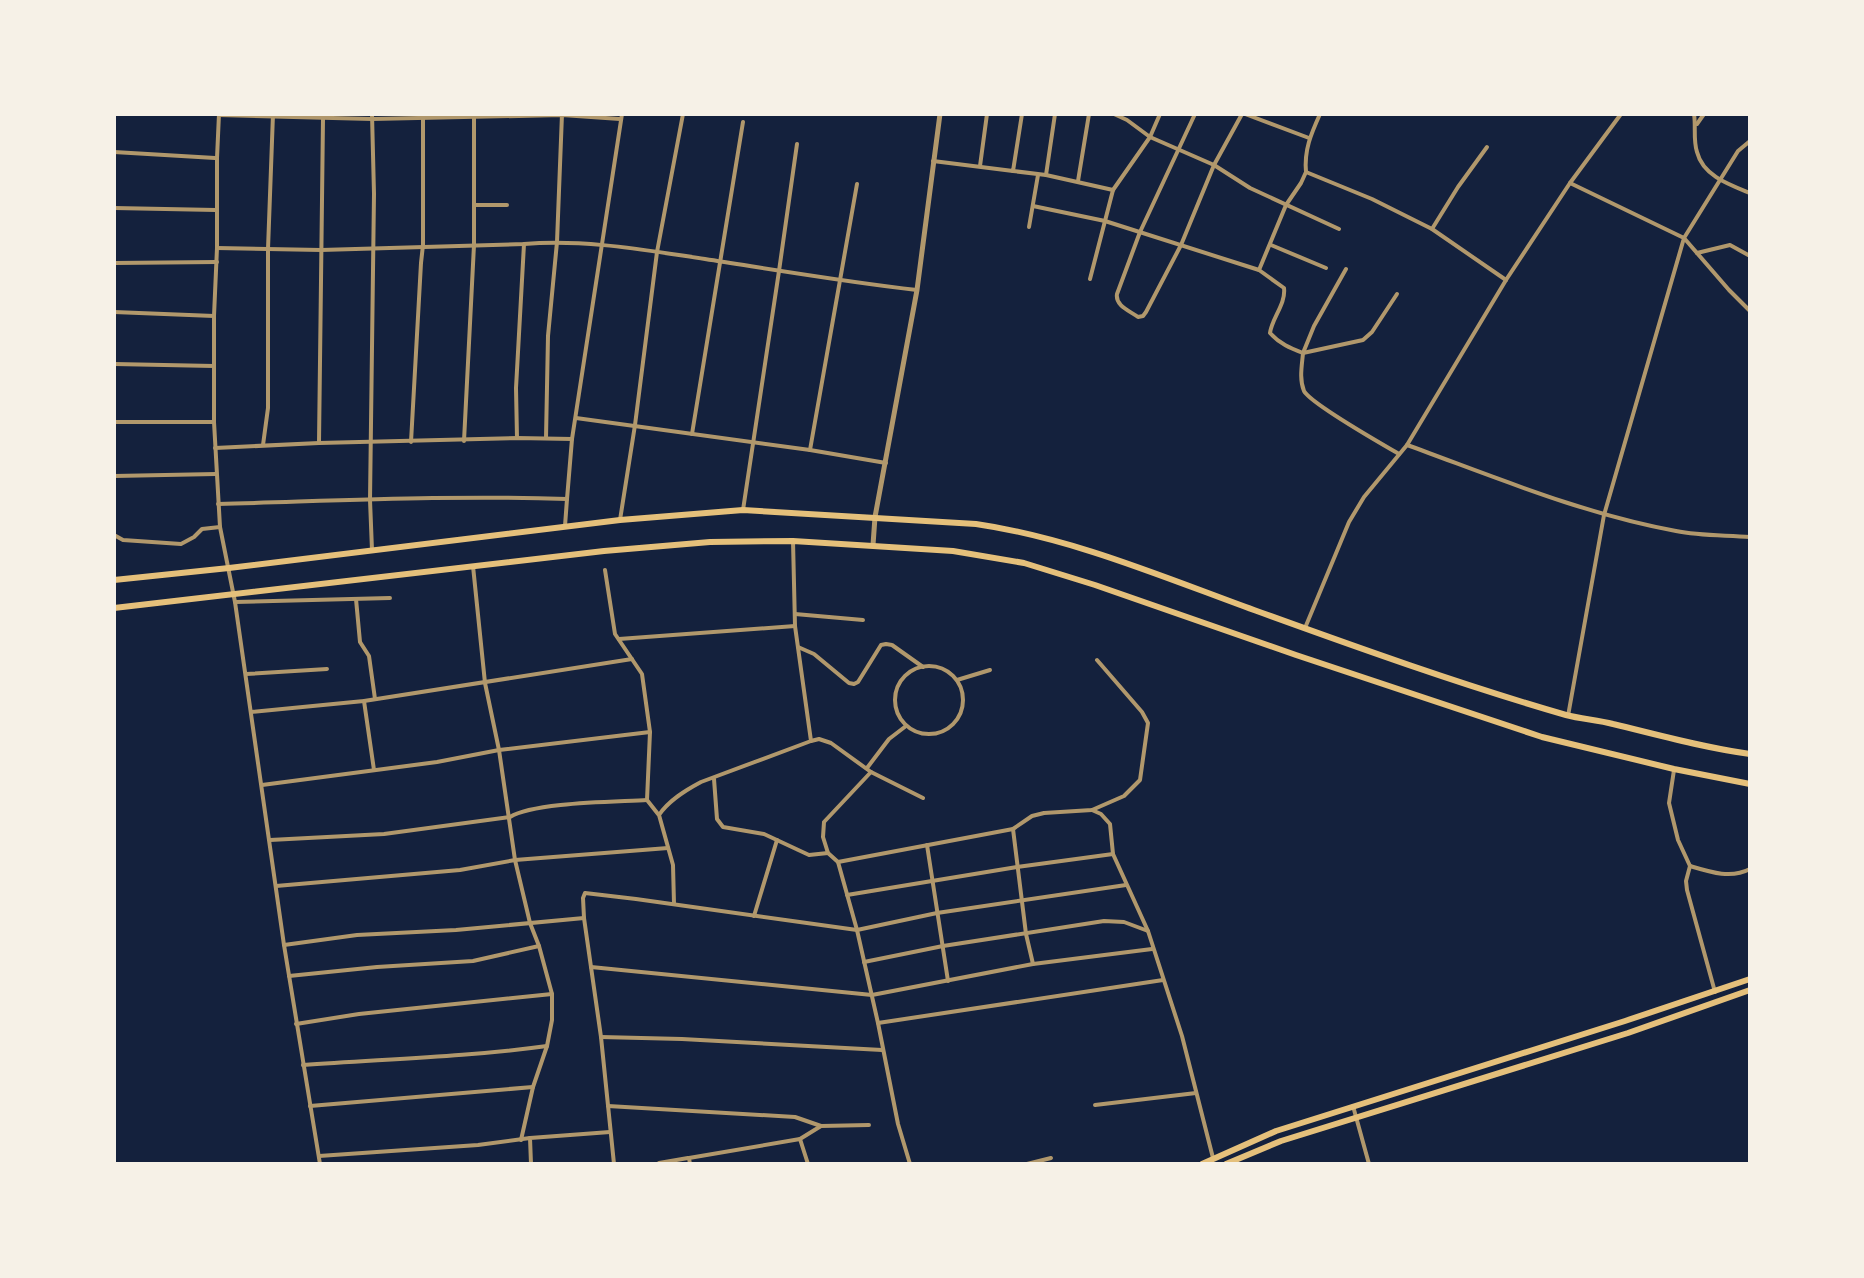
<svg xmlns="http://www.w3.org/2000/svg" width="1864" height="1278" font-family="Lato,sans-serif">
	<rect width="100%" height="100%" fill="#14213d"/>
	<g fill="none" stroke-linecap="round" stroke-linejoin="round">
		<!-- minor -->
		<g stroke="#b1986c" stroke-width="4">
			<path d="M219 114 217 158V248L214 316V422L220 527 235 602 284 945 320 1164"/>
			<path d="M1114 114 1127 120 1150 137 1214 165 1250 188 1339 229"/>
			<path d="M1195 114 1140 232 1117 294C1115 306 1130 311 1138 317L1143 316 1146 312 1181 245 1214 165 1242 114"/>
			<path d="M1245 114 1309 138"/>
			<path d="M1694 114C1696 126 1693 140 1697 152 1703 176 1730 185 1750 193"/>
			<path d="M219 115 372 119 562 115 620 119"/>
			<path d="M1697 124 1704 114"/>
			<path d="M1750 141 1738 151 1684 238 1729 290 1750 311"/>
			<path d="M114 152 215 158"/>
			<path d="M933 161 1013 171 1022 114"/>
			<path d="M980 166 987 114"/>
			<path d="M1013 171 1046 175 1113 190"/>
			<path d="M1306 172C1304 150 1311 134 1320 114"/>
			<path d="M1046 175 1055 114"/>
			<path d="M1078 181 1089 114"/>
			<path d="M476 205H507"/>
			<path d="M1033 206 1105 221 1259 270"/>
			<path d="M114 208 216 210"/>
			<path d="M1029 227 1038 175"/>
			<path d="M1432 229 1458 187 1487 147"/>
			<path d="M1271 245 1326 268"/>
			<path d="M217 248 321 250 524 244C585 239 644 250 705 259 776 270 846 282 917 290"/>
			<path d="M1697 253 1730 245 1750 256"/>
			<path d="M114 263 217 262"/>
			<path d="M1346 269 1314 326 1303 353C1290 348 1280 344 1270 333 1272 318 1286 304 1284 288L1259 270 1286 205 1301 183 1306 172 1372 199 1432 229 1506 280"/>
			<path d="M1090 279 1113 190 1150 137 1160 114"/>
			<path d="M1397 294 1372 332 1363 340 1303 353C1302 365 1299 379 1304 391 1311 404 1382 444 1399 454"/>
			<path d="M114 312 214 316"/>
			<path d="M114 364 214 366"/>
			<path d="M576 418 810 450 886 463"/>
			<path d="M114 422H214"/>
			<path d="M692 434 743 122"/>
			<path d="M517 438 516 388 524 244"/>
			<path d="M546 438 548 336 557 242 562 114"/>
			<path d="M464 441 474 245V117"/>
			<path d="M411 442 421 263 423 245V114"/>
			<path d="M319 443 323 119"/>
			<path d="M263 445 268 408V249L273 114"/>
			<path d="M1407 445C1495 477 1583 514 1676 531 1700 536 1726 535 1750 537"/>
			<path d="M215 448 319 443 517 438 572 439"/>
			<path d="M810 450 857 184"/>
			<path d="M114 476 216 474"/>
			<path d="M218 504C334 501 451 495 567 499L572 439 622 114"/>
			<path d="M743 510 779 271 797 144"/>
			<path d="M620 520 635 425 657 252 683 114"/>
			<path d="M565 526 567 499"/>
			<path d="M114 535 123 540 181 544 194 537 202 529 220 527"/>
			<path d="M372 550 370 500 374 194 372 114"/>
			<path d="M473 566 485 683 499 750 515 860 530 923 539 946 552 994V1020L547 1046 533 1087 521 1140"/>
			<path d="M605 570 615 634 642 674 650 732 647 800 658 814"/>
			<path d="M356 599 360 642 369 656 375 699"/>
			<path d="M235 602 390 598"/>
			<path d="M795 614 863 620"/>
			<path d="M1305 628 1349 522 1364 497 1407 445 1506 280 1570 183 1621 114"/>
			<path d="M619 639 795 626"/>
			<path d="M798 647 814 654 849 683 854 684 858 682 881 645 886 644 892 645 923 667"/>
			<circle cx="929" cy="700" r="34"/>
			<path d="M246 674 327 669"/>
			<path d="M957 680 990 670"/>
			<path d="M364 701 374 770"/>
			<path d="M251 712 364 701 632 659"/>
			<path d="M1568 716 1604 515 1684 238 1570 183"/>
			<path d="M811 741 819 739 831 743 871 772 923 798"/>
			<path d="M867 768 889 739 906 726"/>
			<path d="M1674 770 1669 803 1678 840 1690 866C1710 872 1731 879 1750 869"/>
			<path d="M871 772 824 822 823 837 828 853 838 862 857 930 878 1023 898 1124 910 1164"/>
			<path d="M714 779 717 819 723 827 764 834 809 855 828 853"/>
			<path d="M262 785 437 762 499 750 650 732"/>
			<path d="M1092 810 1101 814 1110 824 1113 854 1148 931 1182 1036 1213 1158"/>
			<path d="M1013 829 1026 934 1033 964"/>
			<path d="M270 840 384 834 510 817C534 802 616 802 647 800"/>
			<path d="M927 845 948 981"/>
			<path d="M838 862 1013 829 1032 816 1044 813 1092 810 1124 796 1140 780 1148 723 1142 712 1097 660"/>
			<path d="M1690 866 1686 881 1687 890 1715 992"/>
			<path d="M276 886 460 870 515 860 668 848"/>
			<path d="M847 895 1017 867 1113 854"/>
			<path d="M674 904 673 865 659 815C669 800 686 790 701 782L811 741 795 626 793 541"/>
			<path d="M754 916 777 840"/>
			<path d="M284 945 357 935 456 930 584 918"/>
			<path d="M864 962 943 946 1104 921 1124 922 1148 931"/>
			<path d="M591 967 872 995 1033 964 1152 949"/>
			<path d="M289 976 377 967 473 961 539 946"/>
			<path d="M878 1023 1163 980"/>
			<path d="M296 1024 359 1014 552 994"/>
			<path d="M601 1037 682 1039 882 1050"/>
			<path d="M303 1065C385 1059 466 1057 547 1046"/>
			<path d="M1095 1105 1196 1093"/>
			<path d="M310 1106 533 1087"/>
			<path d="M608 1106 795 1117 821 1126 869 1125"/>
			<path d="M1353 1106 1369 1164"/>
			<path d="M319 1156 478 1145 530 1138"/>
			<path d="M659 1163 688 1158"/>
			<path d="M531 1164 530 1138 610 1132"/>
			<path d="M614 1164 601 1037 584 918 583 898 585 893 636 899 857 930 937 913 1126 885"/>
			<path d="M690 1164 689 1158 800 1139"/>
			<path d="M808 1164 800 1139 821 1126"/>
			<path d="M1027 1164 1051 1158"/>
		</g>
		<!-- tertiary -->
		<path stroke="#b1986c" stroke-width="5" d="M873 545 875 517 917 290 940 114"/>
		<!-- primary -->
		<g stroke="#e5c07b" stroke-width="6">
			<path d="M114 580 229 568 620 520 743 510 976 524C1072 538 1163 577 1254 610 1356 647 1462 685 1566 715 1581 719 1598 720 1613 724 1659 735 1704 748 1750 754"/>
			<path d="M114 608 604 551 710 542 793 541 953 551 1024 563 1095 585 1296 655 1542 737 1674 769 1750 784"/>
			<path d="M1202 1164 1276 1131 1625 1021 1750 979"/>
			<path d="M1226 1164 1281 1141 1628 1033 1750 990"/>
		</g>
	</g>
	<!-- border -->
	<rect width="1864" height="1278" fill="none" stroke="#f6f1e7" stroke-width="232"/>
</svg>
